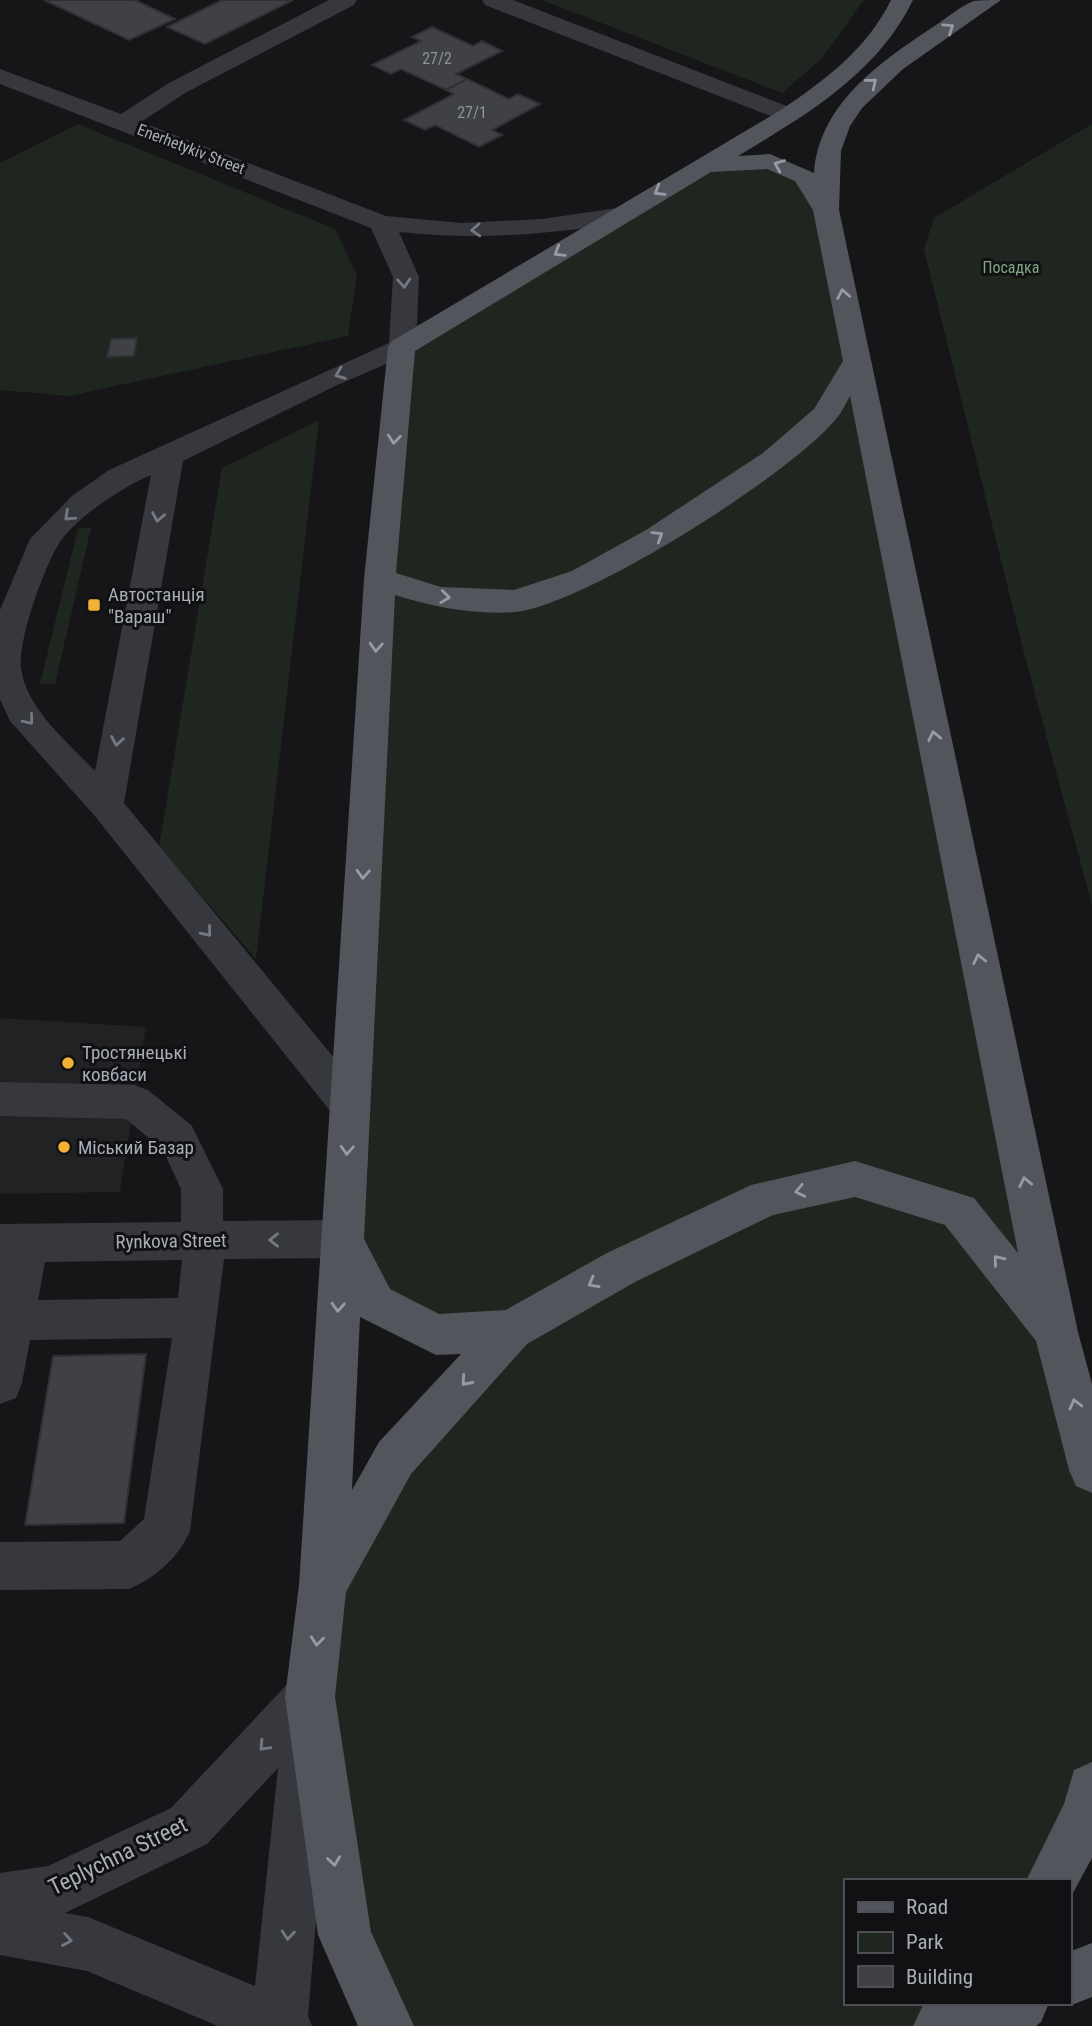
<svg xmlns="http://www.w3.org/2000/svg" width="1092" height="2026" font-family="'Roboto Condensed',sans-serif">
	<rect width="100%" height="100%" fill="#161618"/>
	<!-- built -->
	<path fill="#222225" d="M0 1018 146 1027 120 1192 0 1194Z"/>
	<!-- green -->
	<g fill="#1e261f">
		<path d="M542 0H864L822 58 782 93Z"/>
		<path d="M78 124 335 229 357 275 348 336 69 396 0 390V163Z"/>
		<path d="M1092 124V905L1024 653 924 249 934 218Z"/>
		<path d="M732 162 804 176 826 210 1092 1470V1788L1052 1881H845V2003H961L941 2026H386L345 1935 323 1585 511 1331 375 1303 342 1239 402 347 701 166Z"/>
		<path d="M319 420 256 959 159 847 222 468Z"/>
		<path d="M78 528H91L55 684H40Z"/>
	</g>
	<!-- building -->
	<g fill="#404145" stroke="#303034" stroke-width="2">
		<path d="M44 0H135L175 19 129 40Z"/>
		<path d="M222 0H293L205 44 167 27Z"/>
		<path d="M432 27 473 46 482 41 502 51 456 74 467 79 446 90 401 69 391 74 372 65 421 41 412 37Z"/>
		<path d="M467 79 509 99 518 94 540 104 492 130 502 135 479 147 435 125 425 130 404 120 454 94 446 90Z"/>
		<path d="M137 338 134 356 107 357 111 339Z"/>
		<path d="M146 1354 124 1523 25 1525 53 1356Z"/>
	</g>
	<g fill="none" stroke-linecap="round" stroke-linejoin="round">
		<!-- minor -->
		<g fill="#37383d" fill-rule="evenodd">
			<path d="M329 0H357L354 5 185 93 141 122 386 216 462 223 542 219 617 208 626 211 630 216 626 221 617 224C538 235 478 240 399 232L419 277 416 347 412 353 335 386 183 461 124 803 363 1093 369 1105 363 1117 349 1122 335 1117 94 815 10 721 0 699V610L30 539 72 496 109 470 389 343 393 277 371 228 0 84V69L121 114 169 83ZM151 475 95 771C69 743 26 709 21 668 18 639 43 571 58 545 72 520 124 486 151 475Z"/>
			<path d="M482 0H513L797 110 801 115 797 120H781L485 5Z"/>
			<path d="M0 1082 134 1085 148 1090 192 1126 223 1189V1221L342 1220 357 1226 363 1239 357 1252 342 1258 224 1259 190 1531C179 1557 155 1578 129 1589L0 1590V1542L120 1541 144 1519 172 1338 30 1340 22 1383 16 1398 0 1404V1224L181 1222V1189L163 1150 126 1119 0 1116ZM182 1260 178 1298 38 1300 45 1262Z"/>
			<path d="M310 1672 328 1679 335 1697 328 1715 312 1731 323 1736 330 1754 308 2016 312 2026H218L87 1971 0 1955V1873L48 1866 171 1808 292 1679ZM278 1768 255 1986 88 1917 65 1913 207 1844Z"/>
		</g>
		<!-- major -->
		<g fill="#53555c" fill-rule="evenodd">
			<path d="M891 0H913C877 74 806 115 738 156L770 154 814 173C819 104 880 62 933 27 946 19 960 6 974 1 981 0 993 0 1001 0L903 69 862 108 850 126 841 151 839 210 1078 1332 1092 1384V1493L1076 1486 1069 1470 1036 1341 945 1225 855 1197 773 1215 635 1282 527 1344 411 1474 346 1592 335 1697 371 1932 414 2026H358L318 1935 285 1697 299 1585 364 579 388 347 392 341 781 110C825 80 867 49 891 0ZM767 169 795 181 813 210 843 361 814 409 763 453 646 530 572 571 514 590 441 587 396 573 415 351 711 172ZM850 396 1018 1253 974 1198 855 1161 751 1185 605 1254 506 1310 439 1314 390 1289 364 1239 395 595C433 607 474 615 515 612 585 605 791 474 836 419 842 412 846 403 850 396ZM360 1317 436 1355 461 1354 379 1442 352 1490Z"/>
			<path d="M1092 1762V1858L1069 1900V1881H1026L1064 1804 1074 1770Z"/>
			<path d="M1092 1943V1997L1069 2006 1062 2003H1069V1952Z"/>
			<path d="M924 2003H1049L1041 2022 1036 2026H913Z"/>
		</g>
	</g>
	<!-- one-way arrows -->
	<defs><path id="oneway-chevron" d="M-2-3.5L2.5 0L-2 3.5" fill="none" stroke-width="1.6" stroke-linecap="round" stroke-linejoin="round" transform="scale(1.75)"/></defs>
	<g stroke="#979ba6">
		<use href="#oneway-chevron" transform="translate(949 28) rotate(-34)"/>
		<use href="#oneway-chevron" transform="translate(872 83) rotate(-39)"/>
		<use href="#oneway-chevron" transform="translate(779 165) rotate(-158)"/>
		<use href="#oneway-chevron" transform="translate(659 191) rotate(149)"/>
		<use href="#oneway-chevron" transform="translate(559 252) rotate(148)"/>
		<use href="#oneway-chevron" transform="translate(843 294) rotate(-101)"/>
		<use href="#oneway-chevron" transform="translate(394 439) rotate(96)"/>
		<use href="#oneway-chevron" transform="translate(658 536) rotate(-32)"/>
		<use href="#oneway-chevron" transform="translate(445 597) rotate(7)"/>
		<use href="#oneway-chevron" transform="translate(376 647) rotate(93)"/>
		<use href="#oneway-chevron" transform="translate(934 736) rotate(-102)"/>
		<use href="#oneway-chevron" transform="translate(363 874) rotate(93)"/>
		<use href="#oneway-chevron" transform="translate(979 959) rotate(-102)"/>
		<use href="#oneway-chevron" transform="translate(347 1150) rotate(93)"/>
		<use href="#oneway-chevron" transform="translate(1025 1182) rotate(-102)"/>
		<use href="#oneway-chevron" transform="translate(800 1191) rotate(168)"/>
		<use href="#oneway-chevron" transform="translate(998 1260) rotate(-129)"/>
		<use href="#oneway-chevron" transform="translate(593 1283) rotate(150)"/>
		<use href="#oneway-chevron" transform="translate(338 1307) rotate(93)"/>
		<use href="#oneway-chevron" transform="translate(466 1381) rotate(132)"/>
		<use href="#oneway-chevron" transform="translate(1075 1404) rotate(-105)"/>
		<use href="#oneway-chevron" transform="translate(317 1641) rotate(97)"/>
		<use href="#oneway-chevron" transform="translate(334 1861) rotate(82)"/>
	</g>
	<g stroke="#757881">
		<use href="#oneway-chevron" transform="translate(476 230) rotate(177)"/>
		<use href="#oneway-chevron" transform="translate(404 283) rotate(86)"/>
		<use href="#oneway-chevron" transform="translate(340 374) rotate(159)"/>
		<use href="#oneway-chevron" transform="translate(69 516) rotate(137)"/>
		<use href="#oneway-chevron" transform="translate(158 517) rotate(100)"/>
		<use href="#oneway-chevron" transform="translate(29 720) rotate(51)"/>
		<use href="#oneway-chevron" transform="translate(117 741) rotate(100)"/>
		<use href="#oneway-chevron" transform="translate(207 932) rotate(51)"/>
		<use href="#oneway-chevron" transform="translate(274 1240) rotate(179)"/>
		<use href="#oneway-chevron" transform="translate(264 1746) rotate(133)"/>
		<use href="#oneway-chevron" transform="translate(288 1935) rotate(95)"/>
		<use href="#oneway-chevron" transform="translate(67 1940) rotate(10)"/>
	</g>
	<!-- markers -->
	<g fill="#f2b134" stroke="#111113" stroke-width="2.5">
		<rect x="87" y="598" width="14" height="14" rx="3.5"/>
		<circle cx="68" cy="1063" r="7"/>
		<circle cx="64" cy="1147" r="7"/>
	</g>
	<g text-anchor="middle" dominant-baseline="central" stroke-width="6" stroke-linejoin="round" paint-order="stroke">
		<!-- number labels -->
		<g font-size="16" fill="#8e929b">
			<text x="437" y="58">27/2</text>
			<text x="472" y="112">27/1</text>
		</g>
		<!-- far-street labels -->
		<g font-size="16" fill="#a8adb8" stroke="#111113">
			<text transform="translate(191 149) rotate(21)">Enerhetykiv Street</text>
		</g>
		<!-- far-park labels -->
		<g font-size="16" fill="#7fa381" stroke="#111113">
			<text x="1011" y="267">Посадка</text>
		</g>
		<!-- poi labels -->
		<g font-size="19" fill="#a8adb8" stroke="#111113" text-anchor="start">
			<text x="108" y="594">Автостанція<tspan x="108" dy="22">"Вараш"</tspan></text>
			<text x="82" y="1052">Тростянецькі<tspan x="82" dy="22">ковбаси</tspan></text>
			<text x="78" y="1147">Міський Базар</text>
		</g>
		<!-- street labels -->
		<g font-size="19" fill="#a8adb8" stroke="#111113">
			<text transform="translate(171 1241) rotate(-1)">Rynkova Street</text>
		</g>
		<!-- near-street labels -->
		<g font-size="23" fill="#a8adb8" stroke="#111113">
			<text transform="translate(118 1856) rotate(-26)">Teplychna Street</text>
		</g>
	</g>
	<!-- legend -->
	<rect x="844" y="1879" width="228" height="126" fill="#111113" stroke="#4d4f55" stroke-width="2"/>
	<rect x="858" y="1902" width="35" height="10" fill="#53555c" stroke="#4d4f55" stroke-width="2"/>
	<text x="906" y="1914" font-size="21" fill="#a8adb8">Road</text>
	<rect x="858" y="1932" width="35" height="21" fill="#1e261f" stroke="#4d4f55" stroke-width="2"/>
	<text x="906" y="1949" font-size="21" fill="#a8adb8">Park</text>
	<rect x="858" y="1966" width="35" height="21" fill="#404145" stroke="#4d4f55" stroke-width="2"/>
	<text x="906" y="1984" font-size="21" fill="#a8adb8">Building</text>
</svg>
